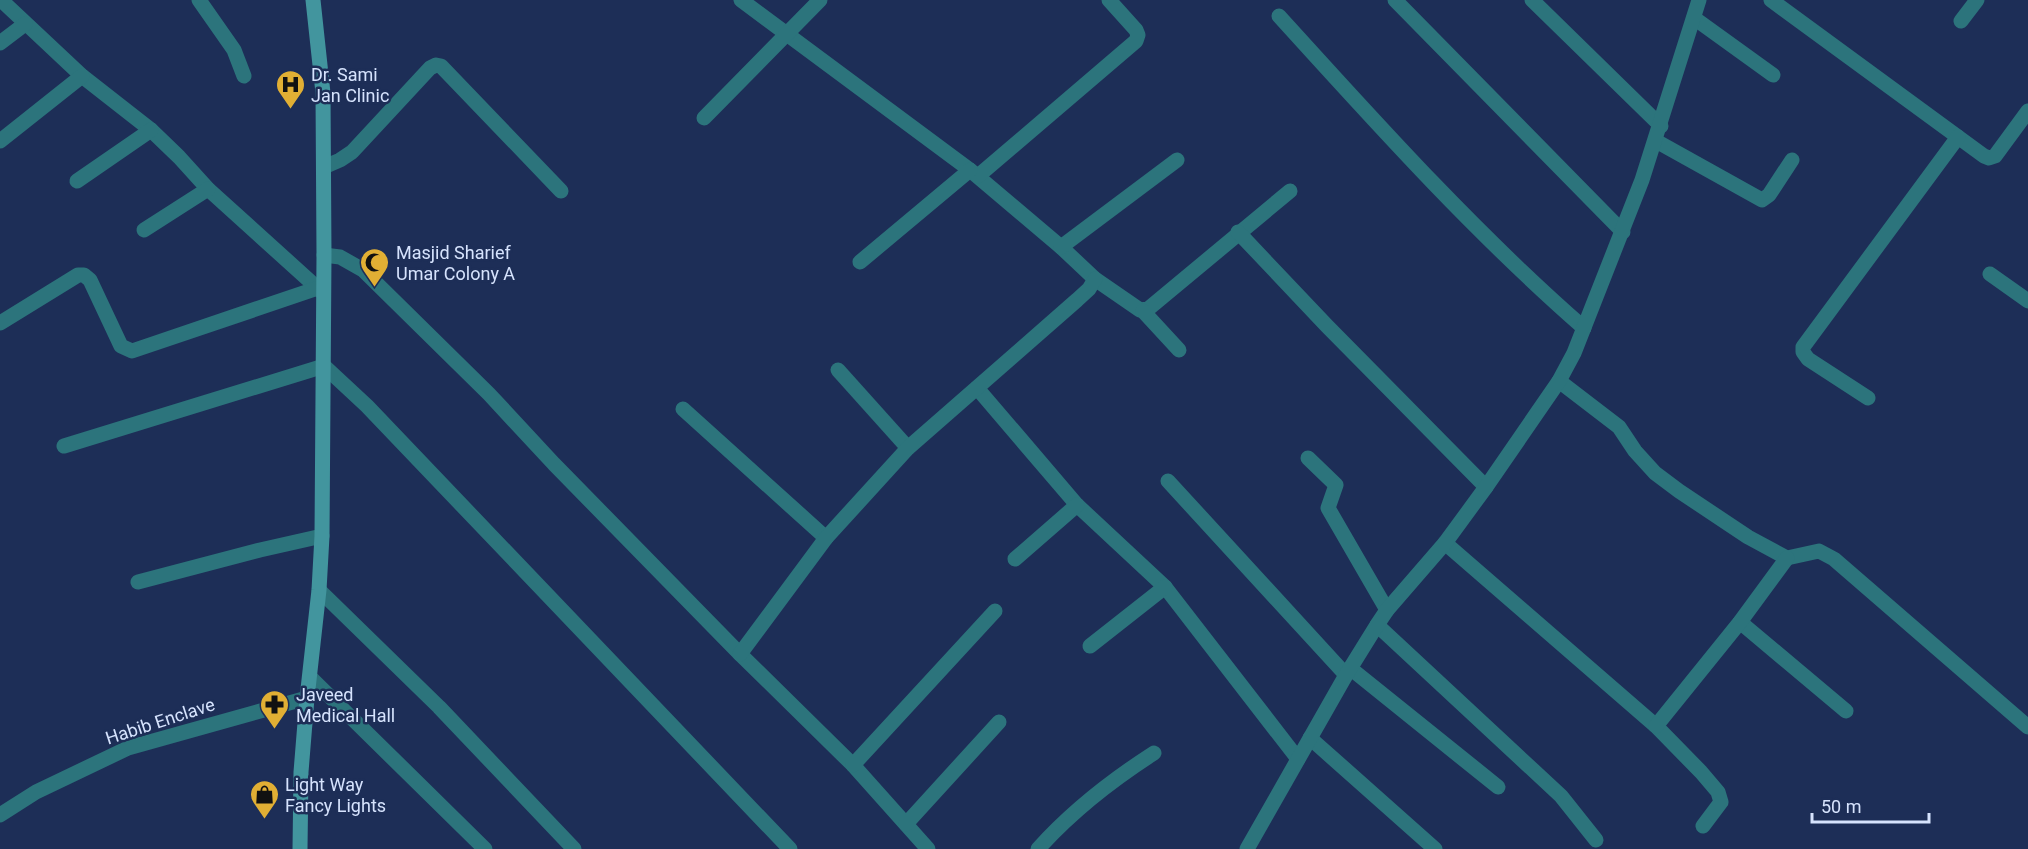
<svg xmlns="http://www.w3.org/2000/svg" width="2028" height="849" font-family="Roboto,sans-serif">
	<rect width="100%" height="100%" fill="#1d2e57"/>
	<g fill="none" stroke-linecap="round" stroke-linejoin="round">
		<!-- street -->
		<g stroke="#2c747c" stroke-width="15">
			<path d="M1 0 82 76 151 130 179 157 208 189 323 293"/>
			<path d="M199 0 234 50 244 76"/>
			<path d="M741 0 970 170 1061 247 1095 279 1140 310 1148 309 1290 191"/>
			<path d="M1395 0 1623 232"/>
			<path d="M1532 0 1661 126"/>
			<path d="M1771 0 1984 156 1989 158 1995 156 2028 111"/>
			<path d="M1279 16C1377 124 1474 232 1584 328"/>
			<path d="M1694 18 1773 75"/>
			<path d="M1961 21 1977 0"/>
			<path d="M0 43 25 24"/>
			<path d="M704 118 820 0"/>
			<path d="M0 141 82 76"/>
			<path d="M1656 141 1762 200 1769 195 1792 160"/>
			<path d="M324 167 340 160 352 152 430 68 436 65 441 66 561 191"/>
			<path d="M978 176 1136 41 1138 35 1136 30 1109 0"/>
			<path d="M77 181 151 130"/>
			<path d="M144 230 208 189"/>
			<path d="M1238 232 1327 326 1486 487"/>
			<path d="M1061 247 1177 160"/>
			<path d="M324 255 340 257 363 270 489 394 554 464 740 654 853 765 928 849"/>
			<path d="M860 262 970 170"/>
			<path d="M1990 274 2028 301"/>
			<path d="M1143 311 1179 350"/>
			<path d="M0 323 78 275H84L90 280 121 346 132 351 318 288"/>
			<path d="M838 370 908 448"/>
			<path d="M1559 381 1619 427 1635 451 1655 473 1679 491 1748 537 1787 558 1819 551 1834 559 2028 727"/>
			<path d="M977 388 1077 505 1165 587 1298 759"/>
			<path d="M1868 398 1808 359 1803 352V347L1958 137"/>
			<path d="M683 409 826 538"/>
			<path d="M64 446 324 366 367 406 790 849"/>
			<path d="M1308 458 1336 485 1328 508 1387 610"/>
			<path d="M1168 481 1346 675"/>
			<path d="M1445 543 1656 726 1701 772 1718 792 1721 802 1703 826"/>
			<path d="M1015 559 1077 505"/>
			<path d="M138 582 260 550 322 536"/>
			<path d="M319 590 439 707 574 849"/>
			<path d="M1740 622 1846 711"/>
			<path d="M1377 625 1561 796 1596 840"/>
			<path d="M1090 646 1165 587"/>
			<path d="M740 654 826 538 908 448 1077 300 1089 289 1095 279"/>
			<path d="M1350 668 1498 787"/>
			<path d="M310 677 485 849"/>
			<path d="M1656 726 1740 622 1787 558"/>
			<path d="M1310 738 1435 849"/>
			<path d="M853 765 995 611"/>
			<path d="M0 815 36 792 128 748 307 698"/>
			<path d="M906 824 999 722"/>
			<path d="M1038 849C1072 811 1112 780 1154 753"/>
			<path d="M1247 849 1346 675 1377 625 1387 610 1445 543 1486 487 1559 381 1574 353 1642 180 1699 0"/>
		</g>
		<!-- secondary -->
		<path stroke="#42959e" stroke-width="15" d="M300 849 301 772 307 698 319 590 322 536 324 255 323 93 313 0"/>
	</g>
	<!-- icons -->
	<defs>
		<symbol id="hospital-pin" viewBox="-11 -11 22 30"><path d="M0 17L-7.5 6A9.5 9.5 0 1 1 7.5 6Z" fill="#e1af34" stroke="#1d2e57"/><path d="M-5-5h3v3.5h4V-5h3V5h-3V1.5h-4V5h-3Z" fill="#111"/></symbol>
		<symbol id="mosque-pin" viewBox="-11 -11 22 30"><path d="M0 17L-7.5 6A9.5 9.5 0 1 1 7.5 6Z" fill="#e1af34" stroke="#1d2e57"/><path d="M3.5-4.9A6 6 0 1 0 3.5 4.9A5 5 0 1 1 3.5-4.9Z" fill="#111"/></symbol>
		<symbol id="pharmacy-pin" viewBox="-11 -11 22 30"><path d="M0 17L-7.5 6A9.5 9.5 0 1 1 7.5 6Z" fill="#e1af34" stroke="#1d2e57"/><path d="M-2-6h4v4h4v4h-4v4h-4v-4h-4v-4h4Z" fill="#111"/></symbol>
		<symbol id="shop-pin" viewBox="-11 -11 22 30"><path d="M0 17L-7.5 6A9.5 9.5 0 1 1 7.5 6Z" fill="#e1af34" stroke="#1d2e57"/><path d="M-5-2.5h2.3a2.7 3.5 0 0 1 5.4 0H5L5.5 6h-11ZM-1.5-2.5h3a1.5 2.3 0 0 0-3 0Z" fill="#111"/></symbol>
	</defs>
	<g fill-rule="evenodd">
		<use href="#hospital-pin" x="274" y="68" width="33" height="45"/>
		<use href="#mosque-pin" x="358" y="246" width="33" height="45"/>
		<use href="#pharmacy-pin" x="258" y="688" width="33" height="45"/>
		<use href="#shop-pin" x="248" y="778" width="33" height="45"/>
	</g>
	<g text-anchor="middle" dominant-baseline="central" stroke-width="5" stroke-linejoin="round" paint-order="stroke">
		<!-- poi labels -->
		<g font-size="18" fill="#d6e3fd" stroke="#1d2e57" text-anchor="start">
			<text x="311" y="74">Dr. Sami<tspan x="311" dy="21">Jan Clinic</tspan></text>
			<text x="396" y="252">Masjid Sharief<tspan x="396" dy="21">Umar Colony A</tspan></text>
			<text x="296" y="694">Javeed<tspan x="296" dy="21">Medical Hall</tspan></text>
			<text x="285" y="784">Light Way<tspan x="285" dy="21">Fancy Lights</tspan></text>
		</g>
		<!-- street labels -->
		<g font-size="18" fill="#d6e3fd" stroke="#1d2e57">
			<text transform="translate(160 721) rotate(-18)">Habib Enclave</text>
		</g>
	</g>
	<!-- scale -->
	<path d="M1812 813v9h117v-9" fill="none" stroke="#d6e3fd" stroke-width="3"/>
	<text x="1821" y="813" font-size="18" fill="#d6e3fd" stroke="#1d2e57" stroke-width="4.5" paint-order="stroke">50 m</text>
</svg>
